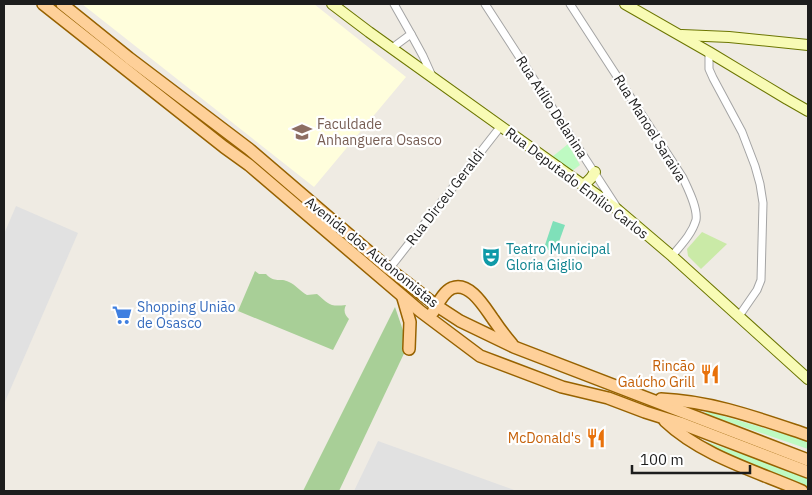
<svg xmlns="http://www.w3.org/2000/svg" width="812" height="495" font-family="'IBM Plex Sans',sans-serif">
	<rect width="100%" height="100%" fill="#efebe3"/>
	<!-- education -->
	<path fill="#fffedc" d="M82 4H314L406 77 314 187Z"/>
	<!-- grass -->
	<path fill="#caeaa7" d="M702 232 727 244 701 269 688 256 687 249Z"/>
	<!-- forest -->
	<g fill="#a8cf97">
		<path d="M255 271 259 274H266C275 284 280 277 289 282 296 285 300 291 307 295L317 294C329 304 329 307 346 305 343 311 345 315 349 319L333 350 238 311Z"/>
		<path d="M395 307 408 345 339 491H303Z"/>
	</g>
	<!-- park -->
	<g fill="#befac2">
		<path d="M568 144 580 165 572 171 552 157Z"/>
		<path d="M706 411 808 441V449L705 414Z"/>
		<path d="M707 442 808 476V489L705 444Z"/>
	</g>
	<!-- pitch -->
	<path fill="#7fe0b9" d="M553 221 565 225 555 253 544 248Z"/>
	<!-- parking -->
	<g fill="#e1e1e1">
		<path d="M16 206 78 233 4 404V234Z"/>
		<path d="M378 441 517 491H354Z"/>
	</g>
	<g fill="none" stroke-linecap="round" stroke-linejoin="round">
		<defs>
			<g id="street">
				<path d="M485 4 616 206"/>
				<path d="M570 4 683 178C688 189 698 208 696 220 692 234 681 245 672 256"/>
				<path d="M411 34 423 56 432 76"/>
				<path d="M392 48 411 34 394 4"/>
				<path d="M709 52V69L713 78 742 132 755 166 760 184 763 203 761 280 757 290 739 316"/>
				<path d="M389 269 501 126"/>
			</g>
			<g id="secondary">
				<path d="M332 4 369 32 618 210 672 256 808 379"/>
				<path d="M625 4 709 52 787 99 808 111"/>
				<path d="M682 35 729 37 808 45"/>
				<path d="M584 185 591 178 595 172"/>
			</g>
			<g id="primary">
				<path d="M43 4 224 147 249 165 420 311 480 356 562 387 608 398 645 412 680 423 808 472"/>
				<path d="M62 4 129 58 249 149 389 269 437 306 460 321 514 347 808 460"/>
				<path d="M403 298 410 322 409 349"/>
				<path d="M433 312C438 304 443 292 452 288 470 281 485 308 493 319 499 328 505 336 512 344"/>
				<path d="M661 399C712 401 760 419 808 435"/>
				<path d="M665 421C702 456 756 471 802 491"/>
			</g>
		</defs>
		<!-- street casing -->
		<use href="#street" stroke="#a4a4a4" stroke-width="9"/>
		<!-- secondary casing -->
		<use href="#secondary" stroke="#6c7602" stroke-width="12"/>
		<!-- primary casing -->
		<use href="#primary" stroke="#976200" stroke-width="14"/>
		<!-- street -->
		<use href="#street" stroke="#fff" stroke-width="7"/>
		<!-- secondary -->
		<use href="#secondary" stroke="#f8fbb5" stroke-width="10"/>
		<!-- primary -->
		<use href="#primary" stroke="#fed099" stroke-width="11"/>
	</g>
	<!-- icons -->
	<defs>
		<symbol id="university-bare" viewBox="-9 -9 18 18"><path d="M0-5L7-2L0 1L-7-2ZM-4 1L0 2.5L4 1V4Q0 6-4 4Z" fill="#8d6e63" stroke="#fff" stroke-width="2.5" paint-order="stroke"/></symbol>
		<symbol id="theatre-bare" viewBox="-9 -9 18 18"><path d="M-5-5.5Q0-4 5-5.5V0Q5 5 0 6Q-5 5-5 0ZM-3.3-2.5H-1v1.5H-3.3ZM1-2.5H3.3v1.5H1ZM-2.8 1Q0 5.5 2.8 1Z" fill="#0f9aa8" stroke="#fff" stroke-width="2.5" paint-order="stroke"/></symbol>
		<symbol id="supermarket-bare" viewBox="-9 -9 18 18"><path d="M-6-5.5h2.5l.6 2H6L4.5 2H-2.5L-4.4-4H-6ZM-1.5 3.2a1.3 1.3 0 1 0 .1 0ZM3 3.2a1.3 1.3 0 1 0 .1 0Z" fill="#3f7fe0" stroke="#fff" stroke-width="2.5" paint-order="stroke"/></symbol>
		<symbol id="restaurant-bare" viewBox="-9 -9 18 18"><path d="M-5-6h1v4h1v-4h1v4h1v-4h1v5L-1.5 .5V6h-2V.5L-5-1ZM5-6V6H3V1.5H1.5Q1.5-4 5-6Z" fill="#e8710a" stroke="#fff" stroke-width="2.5" paint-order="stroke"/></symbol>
	</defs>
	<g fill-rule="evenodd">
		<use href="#university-bare" x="288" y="118" width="28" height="28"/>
		<use href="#theatre-bare" x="477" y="243" width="28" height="28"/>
		<use href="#supermarket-bare" x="108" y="301" width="28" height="28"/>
		<use href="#restaurant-bare" x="696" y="360" width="28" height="28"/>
		<use href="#restaurant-bare" x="582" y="424" width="28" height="28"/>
	</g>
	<g text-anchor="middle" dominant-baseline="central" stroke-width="4.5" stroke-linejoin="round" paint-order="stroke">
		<!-- street labels -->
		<g font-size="14" fill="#1d1d1d" stroke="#fff">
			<text transform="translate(552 107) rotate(57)">Rua Atílio Delanina</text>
			<text transform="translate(650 128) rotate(58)">Rua Manoel Saraiva</text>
			<text transform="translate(577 183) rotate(37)">Rua Deputado Emílio Carlos</text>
			<text transform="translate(445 197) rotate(-52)">Rua Dirceu Geraldi</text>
			<text transform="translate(372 252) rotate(39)">Avenida dos Autonomistas</text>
		</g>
		<!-- education labels -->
		<g font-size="14" fill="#785e54" stroke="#fff" text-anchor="start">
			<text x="317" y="124">Faculdade<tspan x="317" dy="16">Anhanguera Osasco</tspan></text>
		</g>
		<!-- culture labels -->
		<g font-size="14" fill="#0d838f" stroke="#fff" text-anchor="start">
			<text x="506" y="249">Teatro Municipal<tspan x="506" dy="16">Gloria Giglio</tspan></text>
		</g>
		<!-- shop labels -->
		<g font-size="14" fill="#366cbe" stroke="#fff" text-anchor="start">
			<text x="137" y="307">Shopping União<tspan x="137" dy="16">de Osasco</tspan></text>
		</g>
		<!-- food labels -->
		<g font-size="14" fill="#c56008" stroke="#fff" text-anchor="end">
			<text x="695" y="366">Rincão<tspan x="695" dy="16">Gaúcho Grill</tspan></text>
			<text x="581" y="438">McDonald's</text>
		</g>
	</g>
	<!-- border -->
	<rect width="812" height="495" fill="none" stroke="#1d1d1d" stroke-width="10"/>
	<!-- scale -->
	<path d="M632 465v8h118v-8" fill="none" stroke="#1d1d1d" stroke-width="2.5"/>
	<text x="640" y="465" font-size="15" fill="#1d1d1d" stroke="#ffffff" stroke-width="4" paint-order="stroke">100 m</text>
</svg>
